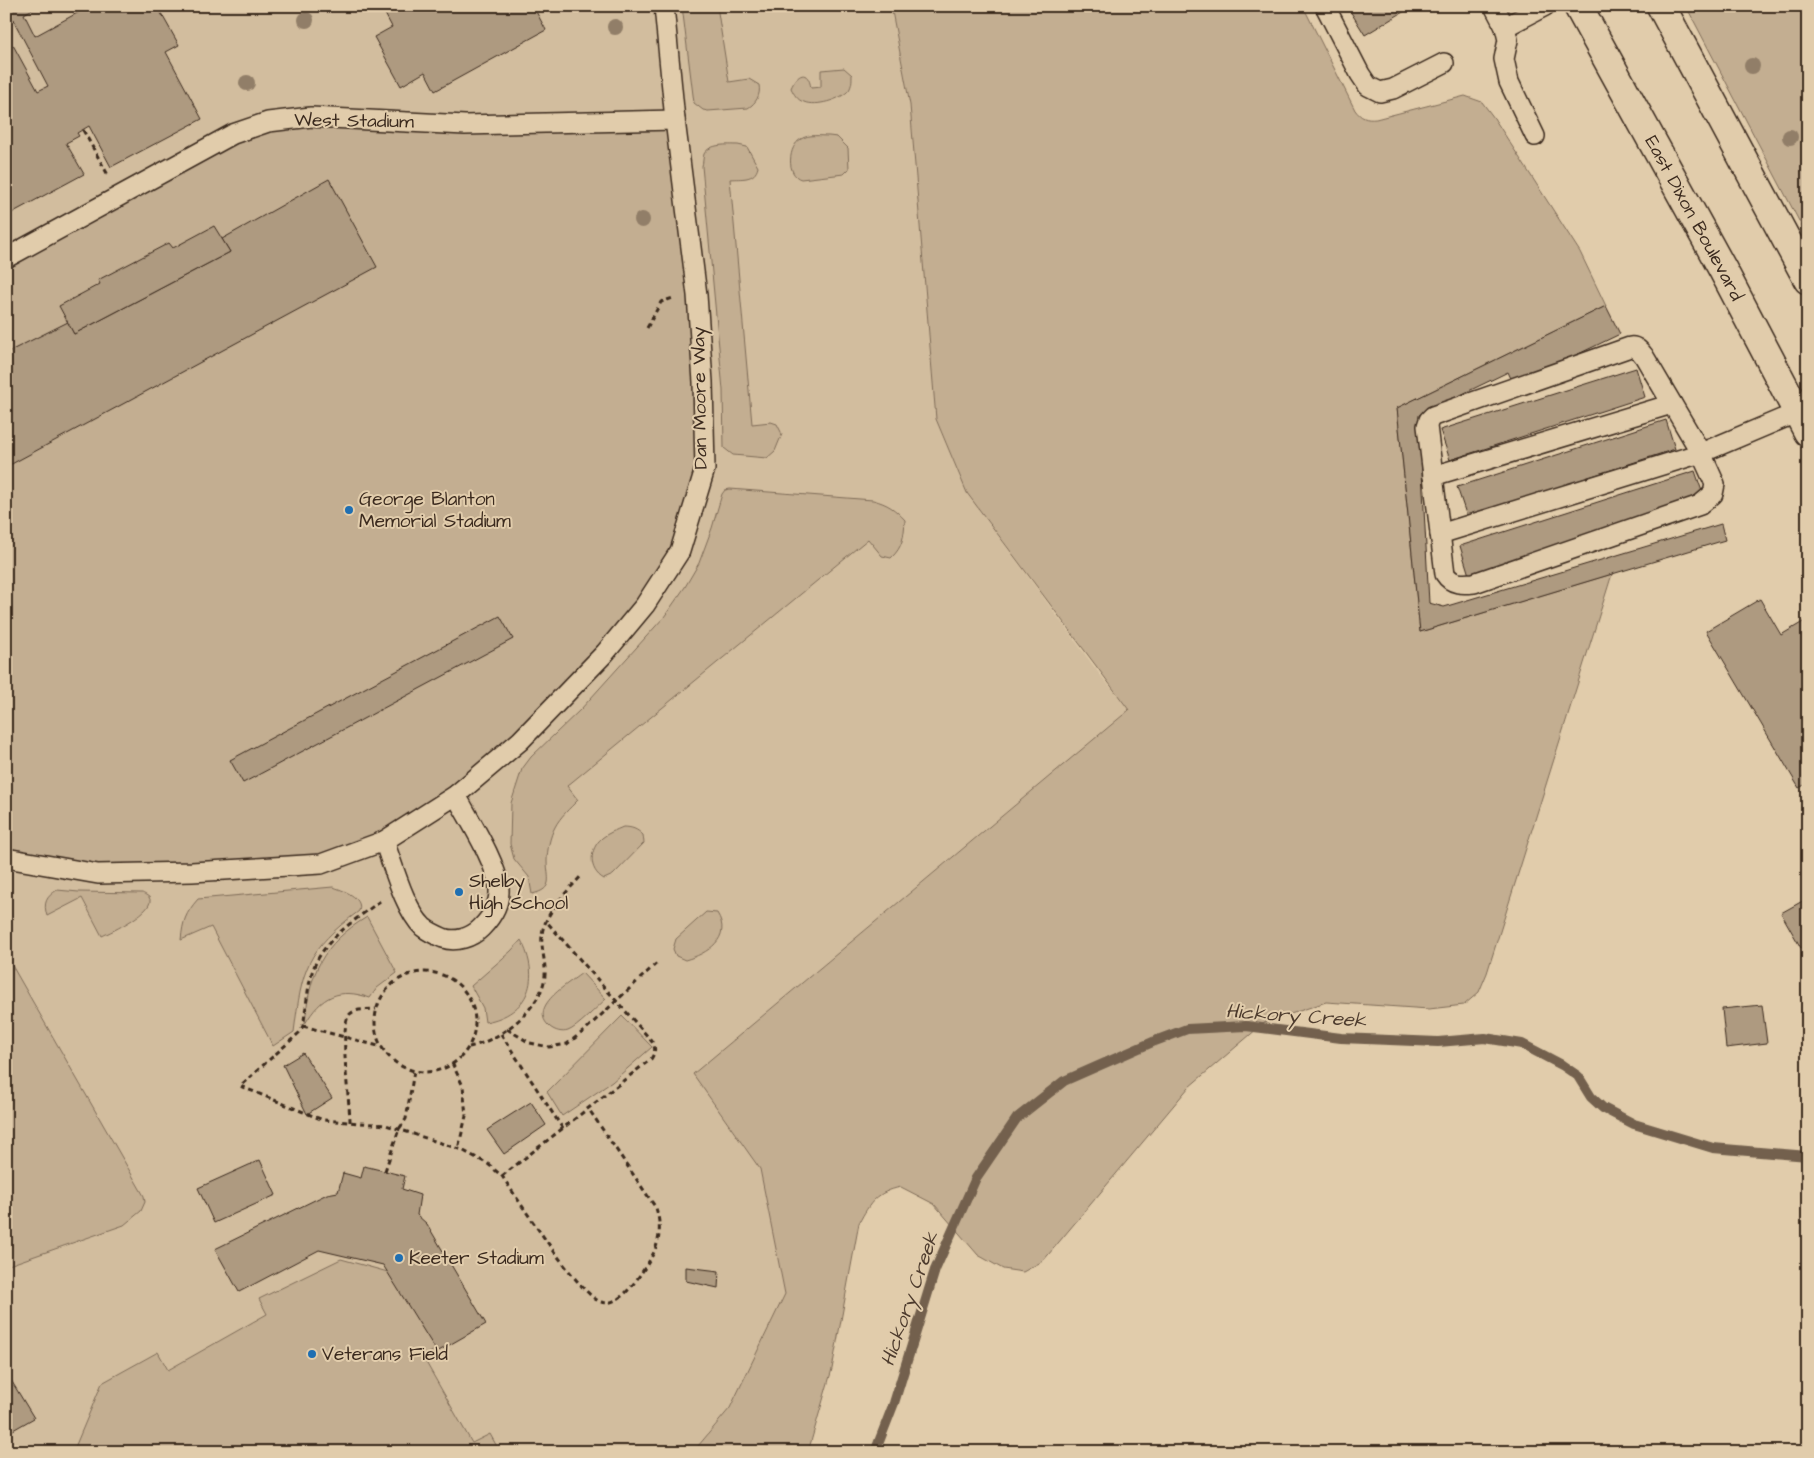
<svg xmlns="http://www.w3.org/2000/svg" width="1814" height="1458" font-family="'Architects Daughter',sans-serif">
	<rect width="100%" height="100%" fill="#e1ccab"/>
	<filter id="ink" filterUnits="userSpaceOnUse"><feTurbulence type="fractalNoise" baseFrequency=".02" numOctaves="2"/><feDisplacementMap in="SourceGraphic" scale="10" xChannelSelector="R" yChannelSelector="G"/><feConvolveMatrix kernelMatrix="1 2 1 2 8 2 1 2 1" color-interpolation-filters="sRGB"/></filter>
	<g filter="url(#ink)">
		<!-- built -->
		<path fill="#d2bd9e" d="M6 6H891L910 105 936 419 967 493 1098 672 1129 710 694 1074 760 1169 785 1294 730 1408 693 1452H6Z"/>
		<!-- green -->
		<g fill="#c3ae91" stroke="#7f6c58">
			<path d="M682 6H717L729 82 749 79 759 85C761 95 756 103 748 108L708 111 703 110 694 103Z"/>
			<path d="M891 6H1303L1355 110C1361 118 1366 120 1376 119L1465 96 1482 102 1494 118 1580 252 1606 306 1397 408 1420 632 1612 574 1487 973 1479 992 1464 1005 1429 1009 1326 1002 1264 1023 1189 1087 1043 1261 1023 1272 1003 1269 978 1255 934 1204 901 1187C877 1192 870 1202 859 1223L832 1369 808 1452H693L730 1408 785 1294 760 1169 693 1074 1129 710 967 493 936 419 910 105Z"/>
			<path d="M1686 6H1808V238Z"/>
			<path d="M844 68 852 75C852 80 852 85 849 90 841 100 815 107 804 102 797 100 794 94 791 88 797 74 808 68 811 88L821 87V70Z"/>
			<path d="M675 120 705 469 680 551 645 605 456 795 321 864 192 872 6 858V258L268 122Z"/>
			<path d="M829 136 837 137 848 148 849 169 844 174 801 179C786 175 788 146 801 139 809 134 820 136 829 136Z"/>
			<path d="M738 145 747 147 758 167C755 181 741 178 730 179L752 424 771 422 777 424 782 434 775 451 767 458 733 455 724 448 723 390 702 166C703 163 703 157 704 154 710 143 728 145 738 145Z"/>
			<path d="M730 489 873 500C888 504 895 509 905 520 904 536 903 547 891 558L882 556 868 539 567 786 578 800C570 808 560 817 555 827 550 836 547 851 547 861 547 878 555 889 532 894L529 877 514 859 510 844 511 803 522 769 531 757 581 709 664 617 685 587 699 563 712 528 722 494 725 490Z"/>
			<path d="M623 827C632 827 637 829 643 835L644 843 613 875 604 879C588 870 589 849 602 838 608 833 616 830 623 827Z"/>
			<path d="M333 887C342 890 364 897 359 911 306 950 302 969 294 1032L273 1046 211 927 181 940C183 921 185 914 198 899Z"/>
			<path d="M57 890 79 892 142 893C143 893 149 897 149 897 158 910 111 932 102 936L82 898 47 916C43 903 46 897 57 890Z"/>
			<path d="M706 912 717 913C733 938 707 954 685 960L676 956 673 949 676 939Z"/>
			<path d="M367 917 397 973 377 988 370 998C339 987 321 996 305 1024 309 973 322 944 367 917Z"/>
			<path d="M521 940C541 978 530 1014 485 1022L483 1008 471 986 511 951Z"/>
			<path d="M6 955 144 1196 145 1202 141 1211 124 1225 6 1266Z"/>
			<path d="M582 973 606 999C598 1006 577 1028 568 1031 562 1033 555 1031 550 1027 527 1007 568 984 582 973Z"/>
			<path d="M622 1016 652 1047 612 1082 562 1116 547 1092Z"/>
			<path d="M341 1259 395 1274 439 1347 423 1357 472 1443 490 1434 500 1452H73L102 1383 158 1352 168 1370 267 1314 259 1299Z"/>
		</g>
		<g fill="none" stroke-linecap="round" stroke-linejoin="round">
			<!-- stream -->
			<path stroke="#73614e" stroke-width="10" d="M875 1452 894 1403 935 1270 976 1178 1017 1118 1064 1081 1155 1041 1187 1029 1246 1026 1341 1038 1438 1042 1485 1038 1522 1044 1562 1065 1578 1076 1591 1097 1603 1108 1634 1124 1713 1148 1808 1156"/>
		</g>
		<!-- building -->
		<g fill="#ae9a80" stroke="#3b2a1e">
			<path d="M6 6H38L24 14 35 36 90 6H157L179 45 166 52 202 119 111 167 89 126 77 133 79 136 66 143 84 174 6 216V49L13 45 38 91 48 86Z"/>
			<path d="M378 6H533L546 30 435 91 425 72 401 86 374 37 392 27 383 10Z"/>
			<path d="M1347 6H1413L1365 35Z"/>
			<path d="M329 179 377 267 6 467V353L68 322 74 334 230 252 222 239Z"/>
			<path d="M214 226 230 252 74 334 59 306 100 284 98 280 169 243 173 248Z"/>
			<path d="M1606 306 1620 334 1514 385 1508 372 1419 415 1429 603 1444 607 1721 524 1725 540 1420 632 1397 408Z"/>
			<path d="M1636 368 1645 397 1450 460 1440 430Z"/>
			<path d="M1666 420 1675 449 1467 517 1457 487Z"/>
			<path d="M1695 471 1705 500 1469 575 1460 546Z"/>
			<path d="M1760 599 1781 635 1808 619V683L1805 685 1808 689V783L1799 788 1706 631Z"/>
			<path d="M500 616 513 639 243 783 230 760Z"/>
			<path d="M1808 898V944L1801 948 1781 913Z"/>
			<path d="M1762 1005 1767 1043 1726 1048 1722 1009Z"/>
			<path d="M303 1053 332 1098 307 1114 283 1065Z"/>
			<path d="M531 1102 546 1125 504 1154 487 1130Z"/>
			<path d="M260 1160 276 1195 214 1223 198 1188Z"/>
			<path d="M364 1166 405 1176 402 1189 420 1195 417 1215 427 1224 486 1324 437 1352 383 1265 319 1250 239 1292 215 1249 327 1194 338 1192 343 1173 361 1178Z"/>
			<path d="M686 1267 719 1271 718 1288 686 1281Z"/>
			<path d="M6 1372 34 1418 6 1434Z"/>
		</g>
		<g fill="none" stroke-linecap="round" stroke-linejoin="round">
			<defs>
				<g id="lane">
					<path d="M1325 6 1360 74 1368 86 1380 92 1393 89 1444 63"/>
					<path d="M1494 6 1505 27 1508 40 1504 59 1509 82 1535 136"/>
					<path d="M1505 27 1545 6"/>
					<path d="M6 258 233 134 268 122 311 117 465 125 675 120"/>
					<path d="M1630 347C1636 346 1640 351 1644 356L1701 453 1715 484 1713 494 1700 505 1474 583C1463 584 1452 585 1445 574L1427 426 1429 420 1433 416Z"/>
					<path d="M1433 476 1672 404"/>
					<path d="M1440 534 1701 453 1798 412"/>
					<path d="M384 841C393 865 405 910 423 927 429 932 436 935 443 938 456 943 472 937 481 928 492 917 500 903 499 888 496 861 469 820 456 795"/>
					<path d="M6 858 98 874 192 872 321 864 384 841 456 795 520 741 605 653 645 605 680 551 705 469 703 382 697 295 675 120 664 6"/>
				</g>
				<g id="highway">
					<path id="s1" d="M1578 6 1723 270 1808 432"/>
					<path d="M1661 6 1808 280"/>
				</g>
			</defs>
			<!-- lane casing -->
			<use href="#lane" stroke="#3b2a1e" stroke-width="22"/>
			<!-- highway casing -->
			<use href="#highway" stroke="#3b2a1e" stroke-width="31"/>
			<!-- path -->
			<g stroke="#3b2a1e" stroke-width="3" stroke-dasharray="5 4" stroke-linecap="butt">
				<path d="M83 130 108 175"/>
				<path d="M647 328 661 302 673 298"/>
				<path d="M380 901C353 922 320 941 311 976 307 992 306 1010 303 1026L299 1033 240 1086 323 1120 386 1125 462 1150 488 1164 502 1176C517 1198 581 1297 601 1302 618 1307 634 1284 642 1272 657 1251 664 1234 656 1208L588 1108"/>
				<circle cx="425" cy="1022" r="50"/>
				<path d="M303 1026 382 1047"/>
				<path d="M507 1029 530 1043 549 1047 567 1044 584 1031 658 962"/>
				<path d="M501 1034 563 1129"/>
				<path d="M469 1047C499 1041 543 1008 545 975 546 959 539 945 543 929 550 907 566 893 581 876"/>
				<path d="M452 1063 463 1086 466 1116 458 1149"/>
				<path d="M350 1122C350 1103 338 1025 350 1014 356 1008 368 1010 376 1009"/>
				<path d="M385 1171 399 1129 406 1119 414 1071"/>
				<path d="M502 1176 651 1059C656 1051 656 1047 650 1039L546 921"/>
			</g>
			<!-- lane -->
			<use href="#lane" stroke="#e1ccab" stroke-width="19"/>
			<!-- highway -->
			<use href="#highway" stroke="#e1ccab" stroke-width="28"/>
		</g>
		<!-- trees -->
		<g fill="#917e67">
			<circle cx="306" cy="20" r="8"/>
			<circle cx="615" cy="27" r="8"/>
			<circle cx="1752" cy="66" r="8"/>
			<circle cx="247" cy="83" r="8"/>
			<circle cx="1790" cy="137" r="8"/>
			<circle cx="642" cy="220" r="8"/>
		</g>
	</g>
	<!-- markers -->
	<g fill="#1f6fb2" stroke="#e1ccab" stroke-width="2">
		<circle cx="349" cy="510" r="5"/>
		<circle cx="459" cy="892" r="5"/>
		<circle cx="399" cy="1258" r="5"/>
		<circle cx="312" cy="1354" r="5"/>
	</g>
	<g text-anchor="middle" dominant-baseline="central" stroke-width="4" stroke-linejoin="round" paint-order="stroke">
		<!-- street labels -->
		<g font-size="19" fill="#3b2a1e" stroke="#e1ccab">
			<text transform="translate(354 121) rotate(1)">West Stadium</text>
			<text stroke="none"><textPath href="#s1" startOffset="242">East Dixon Boulevard</textPath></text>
			<text transform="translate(700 398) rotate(-91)">Dan Moore Way</text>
		</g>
		<!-- poi labels -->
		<g font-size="19" fill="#3b2a1e" stroke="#e1ccab" text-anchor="start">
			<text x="359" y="499">George Blanton<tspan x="359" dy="22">Memorial Stadium</tspan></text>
			<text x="469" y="881">Shelby<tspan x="469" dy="22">High School</tspan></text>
			<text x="409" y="1258">Keeter Stadium</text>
			<text x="322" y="1354">Veterans Field</text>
		</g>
		<!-- water labels -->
		<g font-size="20" font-style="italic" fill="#4e3c2e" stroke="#e1ccab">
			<text transform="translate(1296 1016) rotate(4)">Hickory Creek</text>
			<text transform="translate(910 1299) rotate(-71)">Hickory Creek</text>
		</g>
	</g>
	<!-- margin -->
	<rect width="1814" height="1458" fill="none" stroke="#e1ccab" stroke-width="25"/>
	<rect x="12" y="12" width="1789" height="1433" fill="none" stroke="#3b2a1e" stroke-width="2" filter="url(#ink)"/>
</svg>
